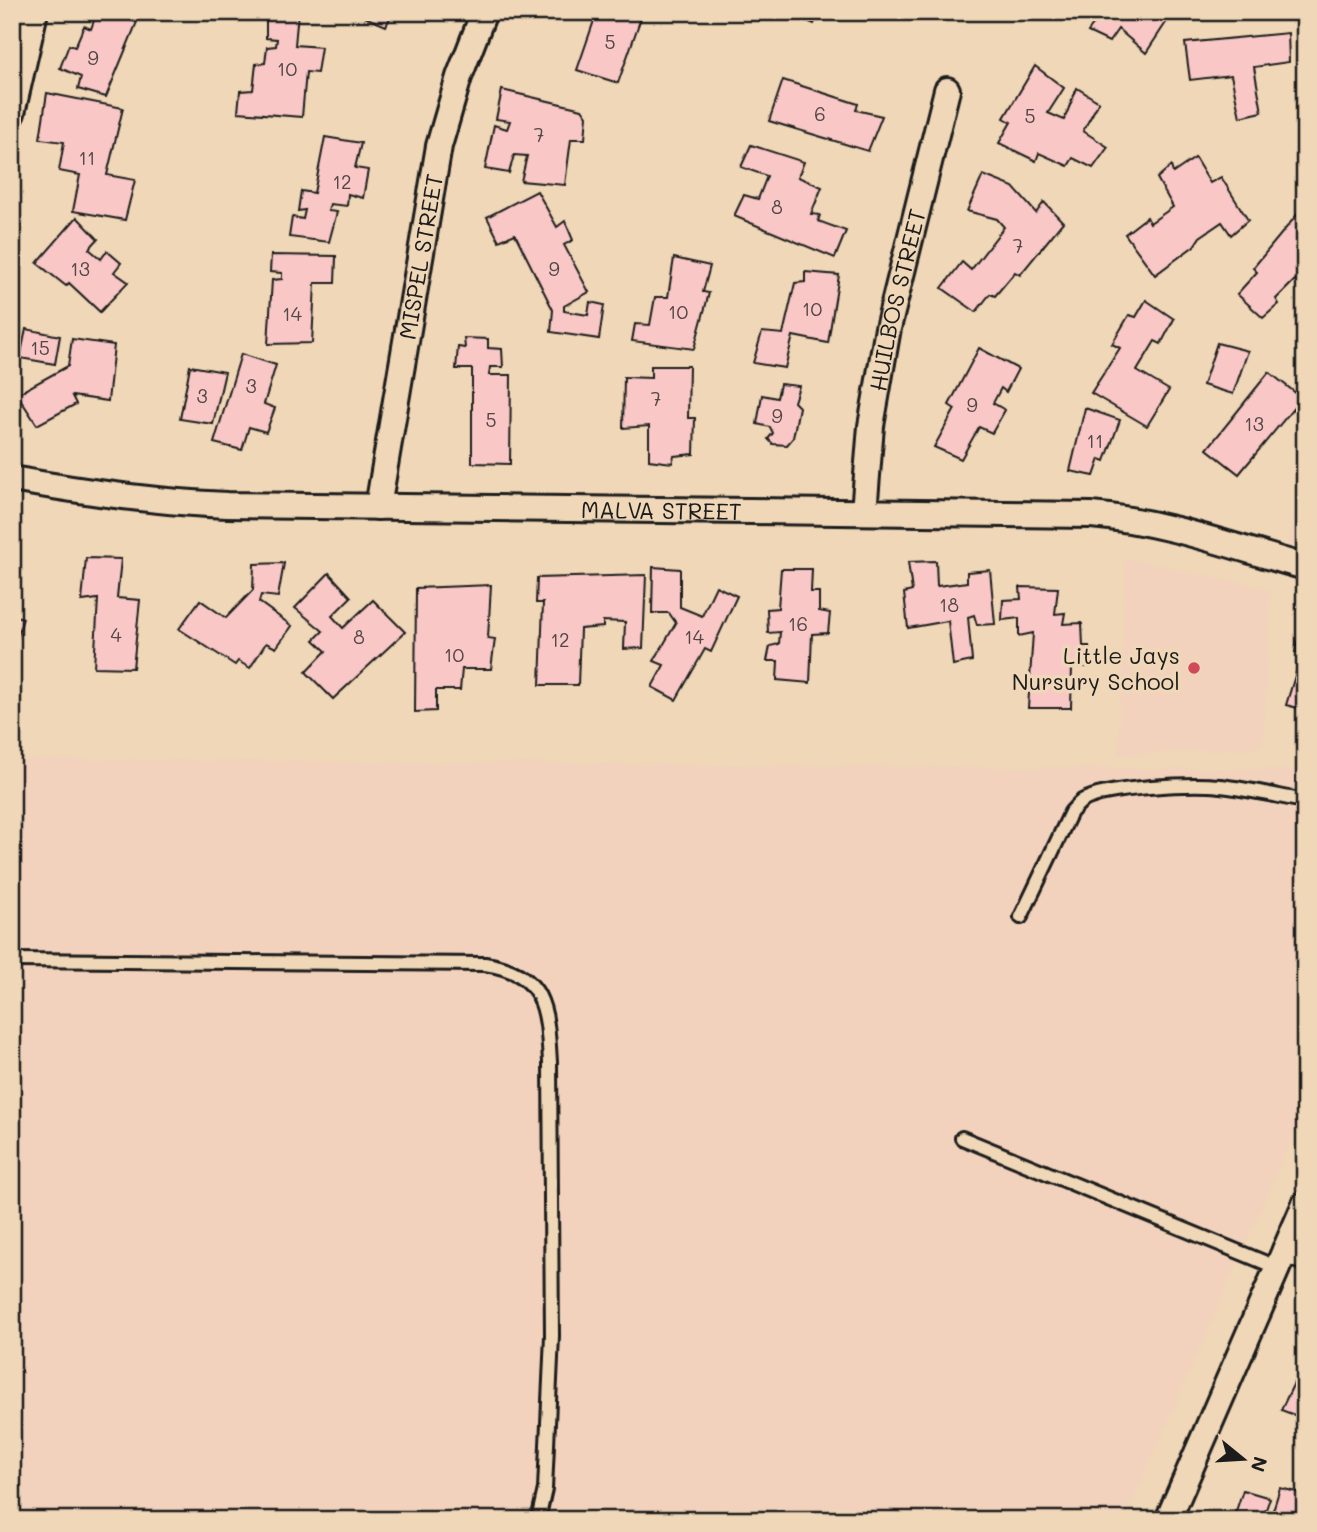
<svg xmlns="http://www.w3.org/2000/svg" width="1317" height="1532" font-family="Mali,sans-serif">
	<rect width="100%" height="100%" fill="#efd7b7"/>
	<filter id="ink" filterUnits="userSpaceOnUse"><feTurbulence type="fractalNoise" baseFrequency=".0143" numOctaves="2"/><feDisplacementMap in="SourceGraphic" scale="14" xChannelSelector="R" yChannelSelector="G"/><feConvolveMatrix kernelMatrix="1 2 1 2 8 2 1 2 1" color-interpolation-filters="sRGB"/></filter>
	<g filter="url(#ink)">
		<!-- built -->
		<g fill="#f2d2bc">
			<path d="M1305 492V553L1286 547Z"/>
			<path d="M1126 558 1271 590 1263 747 1118 755Z"/>
			<path d="M12 759 1305 770V1108L1125 1520H12Z"/>
		</g>
		<!-- building -->
		<g fill="#f8c7c6" stroke="#1c1c1c" stroke-width="2">
			<path d="M97 12H133L130 20 137 22 106 97 78 89 81 77 60 68 69 45 75 47 84 26 91 29Z"/>
			<path d="M298 12 295 45 321 47 317 73 306 72 302 117 238 112 240 91 253 90 256 64 265 63 267 47 276 46 277 39 266 38V13L257 12Z"/>
			<path d="M362 12H393L386 26 360 15Z"/>
			<path d="M597 12H643L618 83 577 70Z"/>
			<path d="M787 12H819L814 24Z"/>
			<path d="M1090 12H1173L1146 53 1118 29 1109 42 1088 32 1098 18Z"/>
			<path d="M1288 33 1289 62 1254 67 1262 112 1240 117 1231 75 1190 80 1185 43Z"/>
			<path d="M1035 66 1064 88 1048 113 1064 120 1077 88 1099 102 1083 131 1108 147 1093 168 1073 158 1068 166 1039 153 1036 161 999 143 1011 122 1004 118Z"/>
			<path d="M783 80 858 104 856 110 882 116 868 151 769 121Z"/>
			<path d="M502 90 582 109 587 116 585 139H571L565 185 521 181 527 156 514 155 509 173 485 169 494 125 507 129 510 121 496 119Z"/>
			<path d="M47 93 123 108 107 175 135 180 125 220 73 211 80 175 59 171 64 142 40 139Z"/>
			<path d="M325 137 361 143 355 168 368 170 363 198 348 194 347 206 330 204 328 211 337 212 329 242 289 237 292 217 303 219 305 210 298 211 301 191 314 193Z"/>
			<path d="M751 145 804 162 798 177 822 187 811 214 820 215 818 221 846 231 835 258 734 216 744 195 758 199 767 176 741 167Z"/>
			<path d="M1195 158 1210 183 1221 177 1248 220 1231 235 1222 222 1200 237 1194 246 1155 275 1125 234 1147 217 1150 223 1173 207 1157 178 1171 166 1173 173Z"/>
			<path d="M983 175 1013 187 1036 213 1044 202 1063 222 1020 275 1015 272 995 296 990 294 976 312 942 288 962 262 971 270 1004 227 997 219 967 211Z"/>
			<path d="M537 191 557 227 565 221 573 240 564 245 589 292 564 306V311L588 315 590 302 604 305 599 339 551 332 553 310 515 234 499 241 487 217Z"/>
			<path d="M1305 205V289L1295 280 1276 299 1279 304 1263 318 1237 294 1257 272 1253 268Z"/>
			<path d="M77 217 98 239 89 249 101 259 107 251 121 263 114 272 128 282 100 312 69 283 66 286 37 263Z"/>
			<path d="M271 255 336 256 335 283H315L312 343 268 344 272 280 282 279V273L270 272Z"/>
			<path d="M674 258 710 266 703 292 709 293 694 349 632 341 635 324 650 325 655 297H668Z"/>
			<path d="M805 272 839 275 828 343 793 336 785 368 753 363 762 332 783 334 795 283 805 282Z"/>
			<path d="M1146 300 1174 319 1161 344 1155 341 1137 371 1169 390 1147 426 1091 393 1120 348 1112 344 1129 315 1136 317Z"/>
			<path d="M26 329 60 336 55 364 20 358Z"/>
			<path d="M464 338 488 339V348L502 349 503 367H490L489 375H511L510 464 472 463V369H456L458 347 465 348Z"/>
			<path d="M72 339 114 345 108 401 72 396 76 404 37 425 17 394 68 366Z"/>
			<path d="M1217 343 1248 351 1233 394 1203 385Z"/>
			<path d="M979 348 1018 369 1006 392 1001 388 993 403 1005 410 992 433 979 427 961 459 934 447 955 409 949 405Z"/>
			<path d="M241 354 276 365 264 404 275 408 266 432 249 427 242 450 214 443Z"/>
			<path d="M190 366 225 372 213 424 180 419Z"/>
			<path d="M651 366H689L688 418H695L694 454 674 456 672 463 649 460V426L623 428 624 377 651 378Z"/>
			<path d="M1269 372 1302 398 1239 474 1207 449Z"/>
			<path d="M780 384 799 386 794 402 799 407 793 438 787 445 773 444 768 439 773 433 770 427 757 424 762 395 777 398Z"/>
			<path d="M1085 408 1120 420 1105 461 1100 459 1094 476 1070 471Z"/>
			<path d="M86 558 121 559 117 598 140 600 133 668 94 667 98 599 82 601Z"/>
			<path d="M936 561 937 586 967 582V572L990 570 995 624 977 625 974 615 968 617 972 661 953 665 948 621 908 628 904 593 912 591 908 562Z"/>
			<path d="M284 563 278 597 261 595 259 602 292 626 276 648 266 643 250 668 238 661 235 665 179 629 200 600 226 618 253 590 254 564Z"/>
			<path d="M653 567 680 569V607L702 616 716 586 737 596 711 652 705 649 676 700 652 687 664 665 654 661 676 623 669 613H652Z"/>
			<path d="M781 569H812L811 592H819V611L830 613 828 633 812 634 810 683 777 680 778 661H767L770 646 779 644 780 632 768 633 767 609 778 608Z"/>
			<path d="M329 573 351 597 332 616 343 628 373 600 405 632 333 699 306 672 326 651 314 640 323 631 295 608Z"/>
			<path d="M646 575 643 648 624 649 625 622 603 621V627L580 629 578 685H540L543 603H536L537 578Z"/>
			<path d="M491 585 488 638 495 639 491 669H462L460 690H436V711L415 712 416 588Z"/>
			<path d="M1020 587 1058 588 1055 614 1065 613 1063 624 1082 623 1083 646H1089L1090 667 1072 666 1071 708H1028L1033 633 1019 636V618L1002 620 1003 600 1021 599Z"/>
			<path d="M12 615 23 618 12 656Z"/>
			<path d="M1302 622H1305V710L1286 705 1302 653 1295 652Z"/>
			<path d="M12 668H16L12 694Z"/>
			<path d="M1305 1360V1419L1281 1410Z"/>
			<path d="M1280 1488 1305 1494 1301 1510H1305V1520H1233L1243 1490 1270 1498 1263 1518 1270 1520Z"/>
		</g>
		<g fill="none" stroke-linecap="round" stroke-linejoin="round">
			<defs>
				<g id="service">
					<path d="M1021 917 1071 812C1074 809 1078 804 1082 801 1105 787 1192 783 1220 786 1248 789 1277 796 1305 801"/>
					<path d="M12 960 485 964C546 973 547 1010 550 1062L552 1336 545 1489 538 1520"/>
					<path d="M962 1138 1278 1268"/>
				</g>
				<g id="minor">
					<path d="M12 113 35 12"/>
					<path id="s1" d="M12 479C84 492 155 502 227 505L1091 515C1164 521 1234 547 1305 567"/>
					<path id="s2" d="M378 507 439 146 459 77 484 12"/>
					<path id="s3" d="M864 512 871 426 888 328 947 90"/>
					<path d="M1285 1250 1305 1258"/>
					<path d="M1168 1520 1305 1204"/>
				</g>
			</defs>
			<!-- service casing -->
			<use href="#service" stroke="#1c1c1c" stroke-width="18"/>
			<!-- minor casing -->
			<use href="#minor" stroke="#1c1c1c" stroke-width="30"/>
			<!-- service -->
			<use href="#service" stroke="#efd7b7" stroke-width="12"/>
			<!-- minor -->
			<use href="#minor" stroke="#efd7b7" stroke-width="24"/>
		</g>
	</g>
	<!-- markers -->
	<circle fill="#d1495b" stroke="#efd7b7" stroke-width="2.5" cx="1194" cy="668" r="7"/>
	<g text-anchor="middle" dominant-baseline="central" stroke-width="7" stroke-linejoin="round" paint-order="stroke">
		<!-- number labels -->
		<g font-size="19" fill="#534746">
			<text x="610" y="41">5</text>
			<text x="93" y="57">9</text>
			<text x="287" y="68">10</text>
			<text x="820" y="113">6</text>
			<text x="1030" y="115">5</text>
			<text x="539" y="134">7</text>
			<text x="87" y="157">11</text>
			<text x="342" y="181">12</text>
			<text x="777" y="206">8</text>
			<text x="1018" y="245">7</text>
			<text x="80" y="268">13</text>
			<text x="554" y="268">9</text>
			<text x="812" y="308">10</text>
			<text x="678" y="311">10</text>
			<text x="292" y="313">14</text>
			<text x="40" y="347">15</text>
			<text x="251" y="385">3</text>
			<text x="202" y="395">3</text>
			<text x="656" y="398">7</text>
			<text x="972" y="404">9</text>
			<text x="777" y="415">9</text>
			<text x="491" y="419">5</text>
			<text x="1254" y="423">13</text>
			<text x="1095" y="440">11</text>
			<text x="949" y="604">18</text>
			<text x="798" y="623">16</text>
			<text x="116" y="634">4</text>
			<text x="359" y="636">8</text>
			<text x="694" y="636">14</text>
			<text x="560" y="639">12</text>
			<text x="454" y="654">10</text>
		</g>
		<!-- street labels -->
		<g font-size="23" fill="#1c1c1c" stroke="#efd7b7">
			<text stroke="none"><textPath href="#s2" startOffset="254">MISPEL STREET</textPath></text>
			<text stroke="none"><textPath href="#s3" startOffset="215">HUILBOS STREET</textPath></text>
			<text stroke="none"><textPath href="#s1" startOffset="651">MALVA STREET</textPath></text>
		</g>
		<!-- poi labels -->
		<g font-size="23" fill="#1c1c1c" stroke="#efd7b7" text-anchor="end">
			<text x="1180" y="655">Little Jays<tspan x="1180" dy="26">Nursury School</tspan></text>
		</g>
	</g>
	<!-- margin -->
	<rect width="1317" height="1532" fill="none" stroke="#efd7b7" stroke-width="42"/>
	<rect x="21" y="21" width="1275" height="1490" fill="none" stroke="#1c1c1c" stroke-width="2.5" filter="url(#ink)"/>
	<!-- north arrow -->
	<g transform="translate(1243 1459) rotate(108)" stroke="#efd7b7" stroke-width="5" paint-order="stroke">
	<path d="M0-5L12 26L0 18L-12 26Z" fill="#1c1c1c"/>
	<text y="-10" font-size="19" font-weight="bold" text-anchor="middle" fill="#1c1c1c">N</text>
	</g>
</svg>
